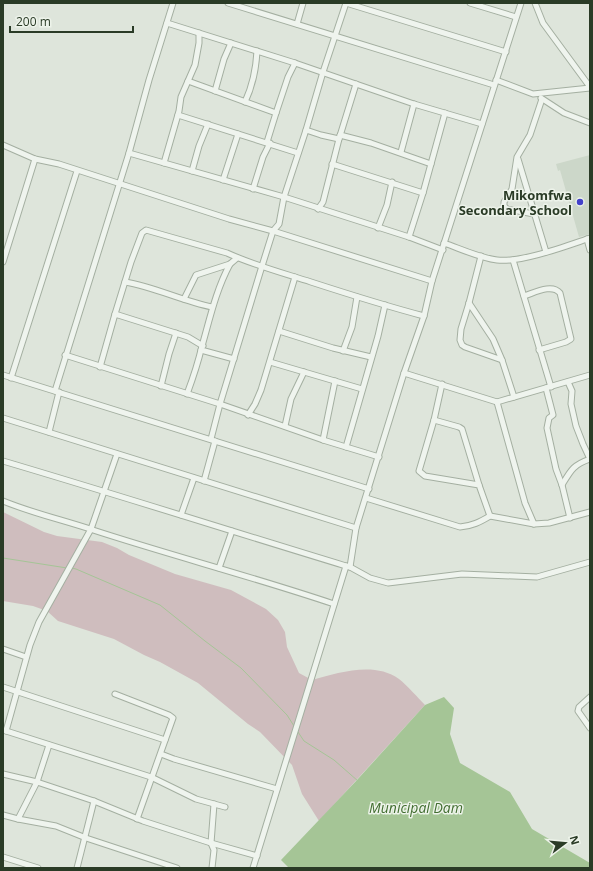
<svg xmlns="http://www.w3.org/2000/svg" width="593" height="871" font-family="'Open Sans',sans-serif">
	<rect width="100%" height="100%" fill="#dee5db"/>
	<!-- built -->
	<path fill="#ccd7c9" d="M590 155V234L579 237 560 170 558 171 556 164Z"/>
	<!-- green -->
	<path fill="#cfbdbe" d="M3 512 44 532 57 536 102 542 117 548 129 555 175 574 231 590 266 609 278 620 285 632 287 647 299 673 312 680C338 673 374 661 399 679 408 686 417 697 425 705L319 821 302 794 292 765 260 732 248 724 198 683 160 662 144 655 114 639 58 621 47 611 33 606 3 601Z"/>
	<!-- water -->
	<path fill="#a5c596" d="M444 697 454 708 450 734 460 763 510 792 532 829 590 863V868H289L281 860 357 780 425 705Z"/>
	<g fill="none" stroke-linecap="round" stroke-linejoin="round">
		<!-- stream -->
		<g stroke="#a5c596" stroke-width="1">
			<path d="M3 558 67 568"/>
			<path d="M72 568 76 569 160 605 205 641 241 668 287 715 294 726"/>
			<path d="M298 732 304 741 334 760 358 781"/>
		</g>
		<defs>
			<g id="minor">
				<path d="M228 3 494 85"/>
				<path d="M346 3 506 52"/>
				<path d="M470 3 516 17"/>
				<path d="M535 3 543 23 590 87"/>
				<path d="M167 23 295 63 414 104 482 124"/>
				<path d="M297 24 303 3"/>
				<path d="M496 80 533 94 590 88"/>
				<path d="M188 81 276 113 267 142"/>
				<path d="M215 91 224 59 231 43"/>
				<path d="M541 98 564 113 590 123"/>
				<path d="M245 102C253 85 256 70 257 51"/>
				<path d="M276 113 288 77 295 63"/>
				<path d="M178 115 298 153"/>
				<path d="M306 130 321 135 339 139"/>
				<path d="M340 135 371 143 431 164"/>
				<path d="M3 145 35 159 59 164 229 219 273 231 432 281"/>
				<path d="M401 152 414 104"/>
				<path d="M129 153 284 197 409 237 443 250"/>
				<path d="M518 159 546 252"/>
				<path d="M164 163 179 111 181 97 195 65 199 43V33"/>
				<path d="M332 164 423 193"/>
				<path d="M192 171 199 146 208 124"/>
				<path d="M223 180 238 134"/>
				<path d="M253 189 263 157 270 143"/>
				<path d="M318 209 323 202 339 139 356 84"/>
				<path d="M534 214 507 209 504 206V202L512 189 517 157 530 135 542 99"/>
				<path d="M378 228 387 205 392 182"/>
				<path d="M409 237 423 193 445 113"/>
				<path d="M587 239 590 250"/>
				<path d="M444 243C461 249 480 258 497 260 521 263 566 246 590 238"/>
				<path d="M481 256 469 303 461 329 460 340 462 345 465 347 502 360 514 397"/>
				<path d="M513 260 551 387"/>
				<path d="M3 262 35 159"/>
				<path d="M125 282C155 287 182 301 212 307"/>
				<path d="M524 296C534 293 552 283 560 293L571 339 566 342 539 350"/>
				<path d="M184 299 196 275 230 264 237 258"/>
				<path d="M469 303 493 339 502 360"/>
				<path d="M115 314 131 262 142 233 146 230 227 253C253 265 283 273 311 282 348 294 386 306 424 316"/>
				<path d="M279 331 333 348 371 357"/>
				<path d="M201 350 234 359"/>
				<path d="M343 351 352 327 357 297"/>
				<path d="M65 355 220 404 323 440 379 457"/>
				<path d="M270 362 362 389"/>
				<path d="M100 367 115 314 188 337 203 346"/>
				<path d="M404 373 497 402 590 375"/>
				<path d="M3 375 369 489"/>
				<path d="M11 378 77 171"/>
				<path d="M568 382 572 391 571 404 576 426 583 444 590 459"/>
				<path d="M442 384 434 420 419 471 425 476 479 485 490 516"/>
				<path d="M161 386 169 354 176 333"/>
				<path d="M546 388 553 415 549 418 547 428 556 469 562 485 570 518"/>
				<path d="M55 391 129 153 149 80 173 3"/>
				<path d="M187 394C193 378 198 363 202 346 210 318 216 290 230 264"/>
				<path d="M497 402 525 503 534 524"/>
				<path d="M248 415 255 404 261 390 295 277"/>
				<path d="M3 418 356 528"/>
				<path d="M434 420 459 427 462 429 479 485"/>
				<path d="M285 426 291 399 304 372"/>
				<path d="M49 432 59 392"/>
				<path d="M211 439 220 404 262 266 273 231 279 224 284 197 306 130 323 72 346 3"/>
				<path d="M323 440 335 381"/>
				<path d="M346 447 378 336 385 305"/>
				<path d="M3 461C118 495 231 531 346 566"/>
				<path d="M204 481 215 441"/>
				<path d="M562 485C571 470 573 465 590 459"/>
				<path d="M366 498 460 527C472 526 480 522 490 516L534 524 549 523 590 512"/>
				<path d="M3 501C32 513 63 520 93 530 173 556 254 577 334 604"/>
				<path d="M181 515 194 478"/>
				<path d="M350 567 370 578 388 583 462 574 537 577 590 562"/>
				<path d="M219 568 232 531"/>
				<path d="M3 649 26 657"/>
				<path d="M3 687 165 740"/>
				<path d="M115 694 169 715 173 718 137 819"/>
				<path d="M590 697 579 707 578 711 590 728"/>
				<path d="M3 730 151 777 196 799 225 807"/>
				<path d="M6 731 30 645 39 622 91 529 117 454"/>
				<path d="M161 754 174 759 277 789"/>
				<path d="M3 774 37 782 94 801 143 821 211 843 257 856"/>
				<path d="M3 815 18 819 56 826 86 838 177 868"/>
				<path d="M18 819 37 782 49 745"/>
				<path d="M3 857 38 868"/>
				<path d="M77 868 94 801"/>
				<path d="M212 868 214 850 211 843 214 804"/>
				<path d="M253 868 346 566 350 567 356 528 404 373 424 316 432 281 521 3"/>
			</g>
		</defs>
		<!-- minor casing -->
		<use href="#minor" stroke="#a4afa1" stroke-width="7"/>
		<!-- minor -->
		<use href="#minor" stroke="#eff4ee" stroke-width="5"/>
	</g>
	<!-- markers -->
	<circle fill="#4341ca" stroke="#edf3ea" stroke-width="1.5" cx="580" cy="202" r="4"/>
	<g text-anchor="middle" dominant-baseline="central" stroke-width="3" stroke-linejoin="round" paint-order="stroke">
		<!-- poi labels -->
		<g font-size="13" font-weight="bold" fill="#2a3b26" stroke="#edf3ea" text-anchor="end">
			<text x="572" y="195">Mikomfwa<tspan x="572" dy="15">Secondary School</tspan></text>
		</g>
		<!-- water labels -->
		<g font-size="14" font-style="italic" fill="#426e31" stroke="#edf3ea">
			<text x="416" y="807">Municipal Dam</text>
		</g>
	</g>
	<!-- border -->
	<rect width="593" height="871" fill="none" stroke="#2a3b26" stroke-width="8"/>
	<!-- north arrow -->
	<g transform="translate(565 843) rotate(74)" stroke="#edf3ea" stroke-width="3" paint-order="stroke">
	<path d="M0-3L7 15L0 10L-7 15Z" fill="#2a3b26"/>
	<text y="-6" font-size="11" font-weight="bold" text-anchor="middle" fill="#2a3b26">N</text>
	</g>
	<!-- scale -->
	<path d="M10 26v6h123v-6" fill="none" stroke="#2a3b26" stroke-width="2"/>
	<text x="16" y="26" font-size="12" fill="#2a3b26" stroke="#edf3ea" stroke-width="3" paint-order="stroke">200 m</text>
</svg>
